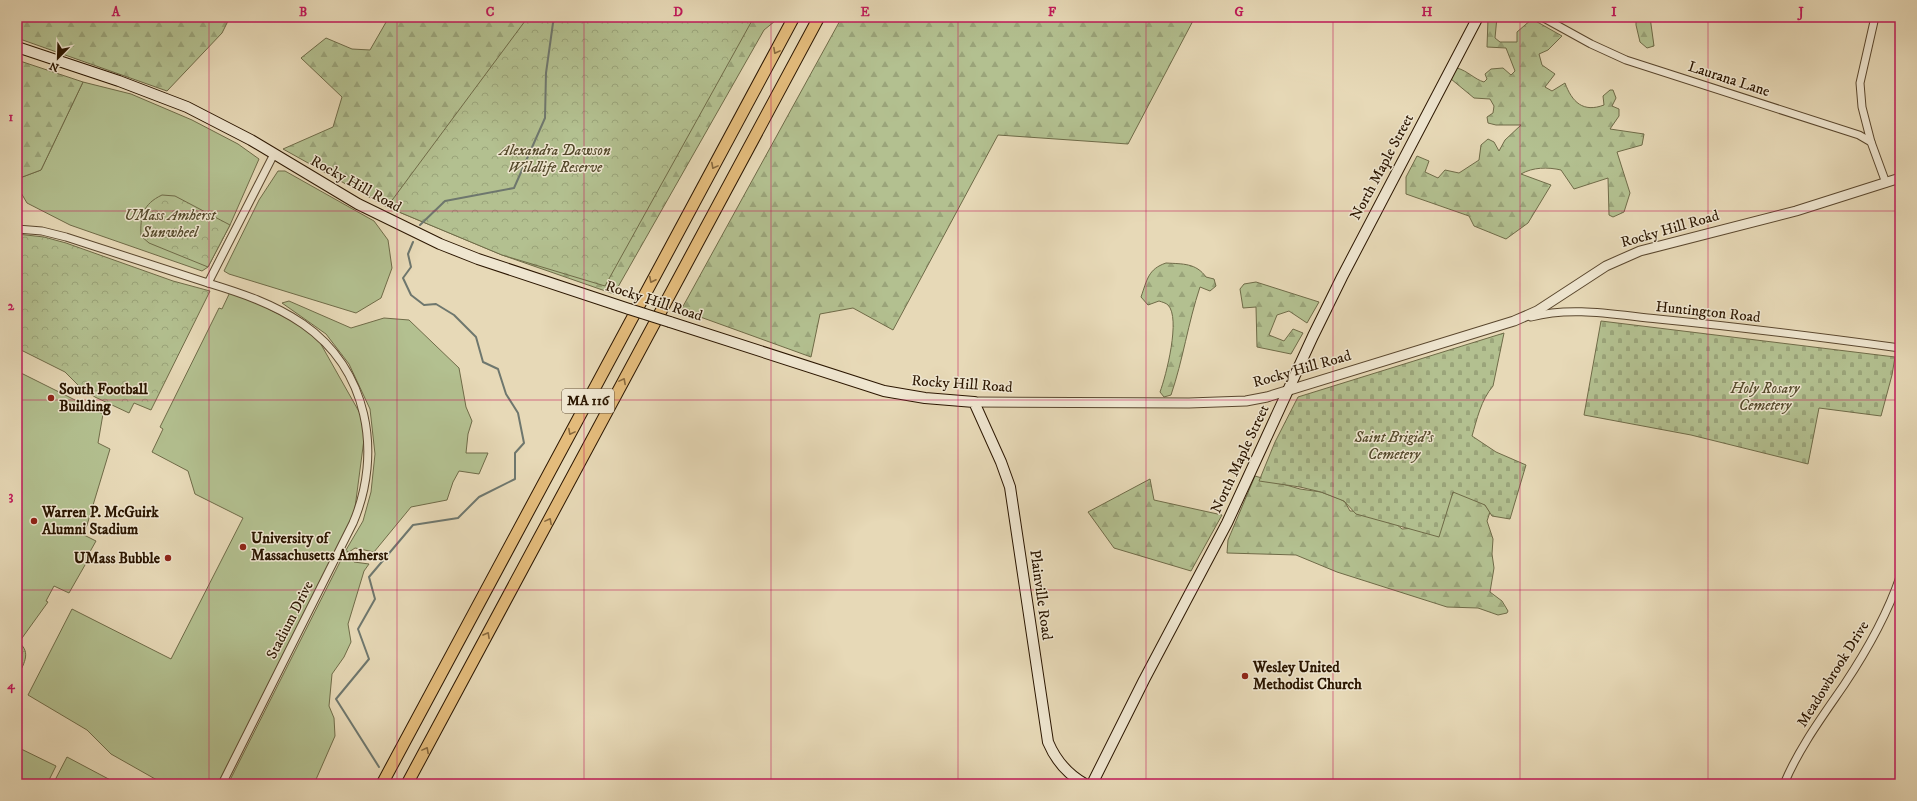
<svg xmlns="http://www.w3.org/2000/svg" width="1917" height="801" font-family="'IM FELL DW Pica',serif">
	<defs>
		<pattern id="forest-firs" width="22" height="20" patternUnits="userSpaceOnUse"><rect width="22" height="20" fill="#b3c090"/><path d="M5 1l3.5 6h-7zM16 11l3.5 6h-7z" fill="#9aa47a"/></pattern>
		<pattern id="cemetery-stones" width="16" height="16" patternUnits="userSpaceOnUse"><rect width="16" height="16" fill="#b3c090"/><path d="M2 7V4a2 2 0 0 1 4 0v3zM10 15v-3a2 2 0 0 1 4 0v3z" fill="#9aa47a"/></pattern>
		<pattern id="park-crowns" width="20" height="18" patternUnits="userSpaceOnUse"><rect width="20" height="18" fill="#b3c090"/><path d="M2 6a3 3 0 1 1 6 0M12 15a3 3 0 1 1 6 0" fill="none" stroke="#9aa47a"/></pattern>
	</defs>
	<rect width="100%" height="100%" fill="#e7d9b7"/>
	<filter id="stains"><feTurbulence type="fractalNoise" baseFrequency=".005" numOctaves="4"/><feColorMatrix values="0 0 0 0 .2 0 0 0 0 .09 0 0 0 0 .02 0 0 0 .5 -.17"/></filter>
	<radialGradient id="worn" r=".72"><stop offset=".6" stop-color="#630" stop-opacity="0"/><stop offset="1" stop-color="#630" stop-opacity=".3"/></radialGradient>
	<!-- grass -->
	<g fill="#b3c090" stroke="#6f6b48">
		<path d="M83 82 131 94 192 120 238 144 259 159 230 225 208 267 202 271 70 225 27 203 17 186V179L41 170Z"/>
		<path d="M278 171H285L374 221 388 240 392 268 381 298 356 313 229 274 224 271 259 200Z"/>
		<path d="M231 290 314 332 366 424 353 523 222 784H164L111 754 87 730 28 695 72 609 171 659 243 518 195 494 188 471 152 452 163 429 160 427 219 308 222 309Z"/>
		<path d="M289 301 351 328 384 318 409 320 459 368 466 407 472 421 468 434 466 453H488L479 474 459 471 453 482 447 500 411 507 374 552 355 548 349 552 347 551 354 562 369 564 364 571 348 624 351 642 344 657 332 674 329 706 334 718 335 736 314 784H228L346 550 363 521 371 492 375 454 370 409 349 364 326 334 282 303Z"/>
		<path d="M17 371 103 414 98 443 110 449 84 535 96 541 87 557 89 558 69 593 54 586 46 601 48 602 17 645Z"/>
		<path d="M17 747 56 766 47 784H17Z"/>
		<path d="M67 757 118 784H53Z"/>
	</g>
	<!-- forest -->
	<g fill="url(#forest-firs)" stroke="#6f6b48">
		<path d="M24 17H230L222 33 167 91 17 38V34Z"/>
		<path d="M389 17H780L764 30 614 294 502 255 387 207 283 149 333 127 342 97 301 58 326 38 352 49 370 50Z"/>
		<path d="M842 17H1195L1128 144 998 135 893 330 853 308 820 314 811 357 681 310Z"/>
		<path d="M1491 17H1497L1495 38 1500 42H1517V32L1532 19 1562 36 1548 50 1539 54 1542 65 1555 74 1545 87 1552 91 1565 83C1572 102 1583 113 1604 105L1603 96 1610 90H1613L1616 98 1612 106 1619 109V116L1610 129 1644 134 1642 145 1617 152 1630 193 1624 212 1613 217 1609 215 1608 178 1574 189 1561 170C1548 167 1533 167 1521 174L1551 185 1528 223 1506 239 1474 226 1469 216 1406 194V177L1417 156 1429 161 1425 172 1438 178 1445 170 1459 173 1479 160 1481 145 1488 139 1494 142 1499 151 1505 140 1521 125H1496L1488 123 1487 117 1493 113 1494 106 1490 99 1474 98 1451 79V72L1457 68C1468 71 1474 79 1484 82L1487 79 1485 74 1491 69 1503 68 1511 75 1515 71 1506 48 1487 47 1488 19Z"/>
		<path d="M1636 17H1650L1654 46 1647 48 1640 42 1636 25Z"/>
		<path d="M17 60 83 82 41 170 17 179Z"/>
		<path d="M1166 263C1183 264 1196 263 1206 277L1214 279 1216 286 1210 291 1200 287C1188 323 1183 360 1171 395L1164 397 1160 392C1166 376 1181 318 1168 305 1166 303 1162 302 1159 301L1148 305 1141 297C1147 280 1148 269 1166 263Z"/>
		<path d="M1256 282 1319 302 1307 323 1289 311 1277 315 1269 335 1284 341 1293 329 1303 333 1291 354 1257 347 1256 307 1243 308 1240 289 1244 284Z"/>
		<path d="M1255 476 1300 489 1321 492 1340 499 1345 502 1350 511C1368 511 1389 516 1402 529L1442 526 1450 499 1458 484 1485 505 1490 512 1487 521 1493 539 1492 554 1494 568 1490 592 1502 601 1508 611 1507 613 1498 615 1478 608 1447 607 1337 572 1296 555 1227 553 1228 540Z"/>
		<path d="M1150 479 1154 500 1222 515 1191 571 1114 548 1088 512Z"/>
	</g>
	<!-- cemetery -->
	<g fill="url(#cemetery-stones)" stroke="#6f6b48">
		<path d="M1601 321 1895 357 1892 375 1881 416 1819 408 1808 464 1691 435 1584 415Z"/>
		<path d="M1504 333 1493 386C1481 400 1477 419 1472 436L1496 452 1526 465 1510 519 1492 516 1485 505 1453 492 1439 537 1356 514 1344 501 1321 492 1300 487 1259 481 1275 442 1298 397Z"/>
	</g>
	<!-- park -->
	<g fill="url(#park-crowns)" stroke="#6f6b48">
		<path d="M528 17H754L605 286 502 255 387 207Z"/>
		<path d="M162 195 175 196 230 225 208 267 149 243 141 236C140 216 143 204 162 195Z"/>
		<path d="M17 234 44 237 66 243 173 281 210 291 151 410 134 403 129 413 95 397 80 387 65 372 17 348Z"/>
		<path d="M19 643C32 652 23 666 17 677V645Z"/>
	</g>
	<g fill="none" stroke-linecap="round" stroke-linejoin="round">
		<!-- stream -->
		<g stroke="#6e776e" stroke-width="2">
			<path d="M420 225 445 201 514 188 545 118 546 73 553 23 556 17"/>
			<path d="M379 767 336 699 369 659 358 629 375 599 369 577 413 525 458 518 479 497 515 479V453L524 443 518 413 506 394 498 369 483 362 476 337 454 315 436 304 424 305 411 295 403 278 411 267 408 254 413 242"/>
		</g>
		<defs>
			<g id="minor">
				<path d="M1542 17 1591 44 1626 60 1859 135 1871 142 1886 183"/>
				<path d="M1871 142 1862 107 1860 83 1875 17"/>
				<path d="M17 229 42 231 66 237 208 283 274 154"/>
				<path d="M208 283C241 293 274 304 303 324 368 369 383 453 353 523L222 784"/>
				<path d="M1531 317C1572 306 1616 315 1658 319 1739 327 1819 337 1900 348"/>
				<path d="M1784 784C1799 748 1822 717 1844 685 1866 652 1887 615 1900 577"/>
				<path d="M1900 784V783"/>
			</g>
			<path id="tertiary" d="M974 402 1189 403 1246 401 1267 397 1514 321 1537 311 1606 266 1640 251 1796 211 1900 178"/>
			<g id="secondary">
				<path d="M17 47 119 81 187 107 251 140 358 204 440 244 478 259 629 309"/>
				<path d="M670 322 884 391 925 398 974 402 1001 462 1010 487 1048 742C1056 761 1067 774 1085 784"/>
				<path d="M1092 784 1144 680 1227 523 1313 336 1342 277 1478 17"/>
			</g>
			<g id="primary">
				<path d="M382 784 794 17"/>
				<path d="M407 784 819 17"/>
			</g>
		</defs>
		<!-- minor casing -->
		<use href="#minor" stroke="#5a472e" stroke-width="9"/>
		<!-- tertiary casing -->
		<use href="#tertiary" stroke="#5a472e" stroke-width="11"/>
		<!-- secondary casing -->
		<use href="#secondary" stroke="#2b1600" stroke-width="12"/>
		<!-- primary casing -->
		<use href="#primary" stroke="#2b1600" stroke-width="13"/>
		<!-- minor -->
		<use href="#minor" stroke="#efe6d0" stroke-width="7"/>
		<!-- tertiary -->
		<use href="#tertiary" stroke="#efe6d0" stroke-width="9"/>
		<!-- secondary -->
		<use href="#secondary" stroke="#efe6d0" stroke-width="10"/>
		<!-- primary -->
		<use href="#primary" stroke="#e4bc7c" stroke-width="11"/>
		<defs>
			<path id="secondary-bridge" d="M629 309 670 322"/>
		</defs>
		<!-- secondary-bridge casing -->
		<use href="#secondary-bridge" stroke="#2b1600" stroke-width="12" stroke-linecap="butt"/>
		<!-- secondary-bridge -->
		<use href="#secondary-bridge" stroke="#efe6d0" stroke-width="10"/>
	</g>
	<!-- one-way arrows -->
	<defs><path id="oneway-chevron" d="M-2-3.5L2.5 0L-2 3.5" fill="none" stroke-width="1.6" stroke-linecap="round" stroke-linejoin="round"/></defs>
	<g stroke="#88693e">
		<use href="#oneway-chevron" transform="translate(776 51) rotate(118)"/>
		<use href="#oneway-chevron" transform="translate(714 166) rotate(118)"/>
		<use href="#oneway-chevron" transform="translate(652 280) rotate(117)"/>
		<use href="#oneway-chevron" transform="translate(623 381) rotate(-62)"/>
		<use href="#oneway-chevron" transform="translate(571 432) rotate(118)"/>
		<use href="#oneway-chevron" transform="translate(549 521) rotate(-62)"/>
		<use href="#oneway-chevron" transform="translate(487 635) rotate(-61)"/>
		<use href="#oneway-chevron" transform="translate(426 750) rotate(-62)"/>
	</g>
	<!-- grid -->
	<path fill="none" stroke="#c2185b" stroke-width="1" stroke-opacity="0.55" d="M209 17V784M397 17V784M584 17V784M771 17V784M958 17V784M1146 17V784M1333 17V784M1520 17V784M1708 17V784M17 211H1900M17 400H1900M17 590H1900"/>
	<!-- markers -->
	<g fill="#8f2418" stroke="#efe6d0" stroke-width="1.5">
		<circle cx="51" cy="398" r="4"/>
		<circle cx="34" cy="521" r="4"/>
		<circle cx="243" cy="547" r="4"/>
		<circle cx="168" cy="558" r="4"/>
		<circle cx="1245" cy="676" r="4"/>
	</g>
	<g text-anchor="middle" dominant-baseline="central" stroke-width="3" stroke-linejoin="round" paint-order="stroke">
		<!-- shield labels -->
		<rect fill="#efe6d0" stroke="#66543e" stroke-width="1" x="562" y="389" width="52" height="24" rx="3"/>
		<g font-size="14" font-weight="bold" fill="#2b1600">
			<text x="588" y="401">MA 116</text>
		</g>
		<!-- street labels -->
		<g font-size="15" fill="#2b1600" stroke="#efe6d0">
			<text transform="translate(1729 79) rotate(18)">Laurana Lane</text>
			<text transform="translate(1382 167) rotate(-62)">North Maple Street</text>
			<text transform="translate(356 184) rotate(29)">Rocky Hill Road</text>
			<text transform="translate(1670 229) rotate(-16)">Rocky Hill Road</text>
			<text transform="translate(654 301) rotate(18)">Rocky Hill Road</text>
			<text transform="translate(1708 312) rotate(6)">Huntington Road</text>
			<text transform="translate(1302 369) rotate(-16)">Rocky Hill Road</text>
			<text transform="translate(962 384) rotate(4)">Rocky Hill Road</text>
			<text transform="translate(1240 459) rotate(-65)">North Maple Street</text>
			<text transform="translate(1041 595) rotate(82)">Plainville Road</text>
			<text transform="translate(290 620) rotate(-63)">Stadium Drive</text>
			<text transform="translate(1833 674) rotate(-58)">Meadowbrook Drive</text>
		</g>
		<!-- park labels -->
		<g font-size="15" font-style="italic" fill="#54492b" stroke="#efe6d0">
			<text x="555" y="150">Alexandra Dawson<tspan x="555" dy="17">Wildlife Reserve</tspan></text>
			<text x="170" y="215">UMass Amherst<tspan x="170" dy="17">Sunwheel</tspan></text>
			<text x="1765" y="388">Holy Rosary<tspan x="1765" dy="17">Cemetery</tspan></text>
			<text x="1394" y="437">Saint Brigid's<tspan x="1394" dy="17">Cemetery</tspan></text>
		</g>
		<!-- poi labels -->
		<g font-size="15" font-weight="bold" fill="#2b1600" stroke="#efe6d0" text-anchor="start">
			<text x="59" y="389">South Football<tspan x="59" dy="17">Building</tspan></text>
			<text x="42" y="512">Warren P. McGuirk<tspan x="42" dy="17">Alumni Stadium</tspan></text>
			<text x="251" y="538">University of<tspan x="251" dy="17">Massachusetts Amherst</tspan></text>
			<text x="160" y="558" text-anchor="end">UMass Bubble</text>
			<text x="1253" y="667">Wesley United<tspan x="1253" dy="17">Methodist Church</tspan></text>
		</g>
	</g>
	<!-- margin -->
	<rect width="1917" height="801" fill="none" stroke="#e7d9b7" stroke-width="44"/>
	<!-- north arrow -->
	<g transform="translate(58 58) rotate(203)" stroke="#efe6d0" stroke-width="3" paint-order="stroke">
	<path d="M0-3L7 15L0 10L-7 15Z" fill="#2b1600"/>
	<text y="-6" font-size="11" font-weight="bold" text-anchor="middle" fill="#2b1600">N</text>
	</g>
	<rect x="22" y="22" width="1873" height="757" fill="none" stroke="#c2185b" stroke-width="1.5"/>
	<g font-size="13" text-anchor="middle" font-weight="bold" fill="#c2185b">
		<text x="116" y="16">A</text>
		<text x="303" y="16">B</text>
		<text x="490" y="16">C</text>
		<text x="678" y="16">D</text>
		<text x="865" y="16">E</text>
		<text x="1052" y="16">F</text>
		<text x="1239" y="16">G</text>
		<text x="1427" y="16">H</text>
		<text x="1614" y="16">I</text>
		<text x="1801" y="16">J</text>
		<text x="11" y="121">1</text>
		<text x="11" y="310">2</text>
		<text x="11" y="500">3</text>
		<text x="11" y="689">4</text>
	</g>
	<rect width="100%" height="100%" filter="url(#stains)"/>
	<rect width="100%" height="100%" fill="url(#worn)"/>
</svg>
